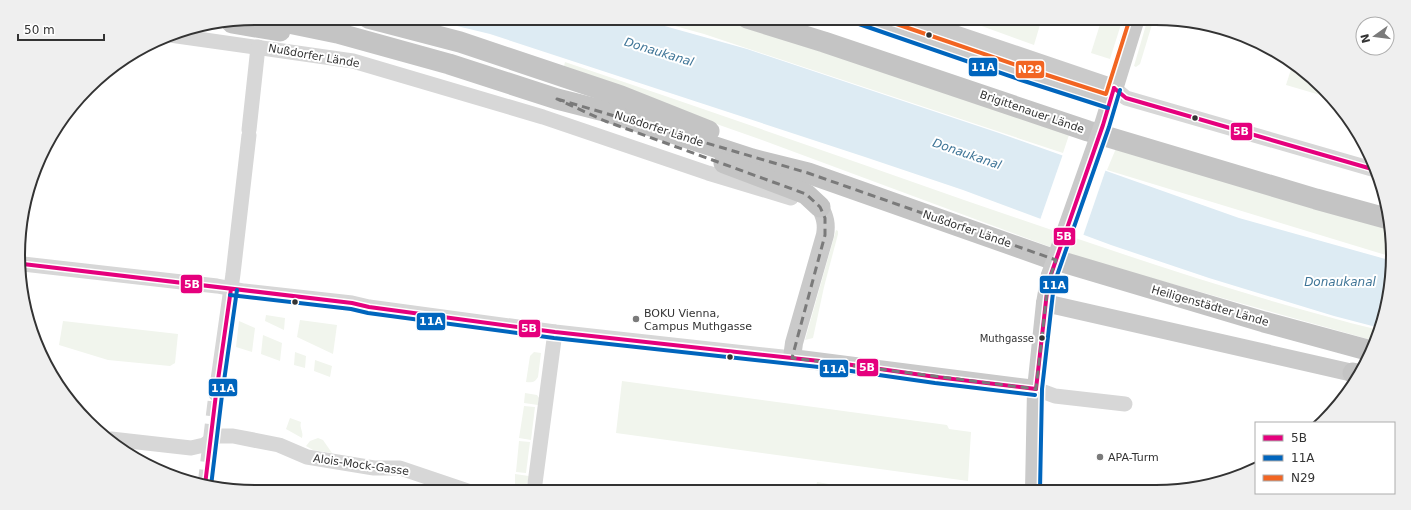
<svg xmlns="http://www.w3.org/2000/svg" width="1411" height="510" font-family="'DejaVu Sans',sans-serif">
	<rect width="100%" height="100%" fill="#fff"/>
	<!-- green -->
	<g fill="#f1f5ed">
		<path d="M646 18H719L900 74 1070 132 1063 153 704 34Z"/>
		<path d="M966 18H1042L1034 45 968 21Z"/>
		<path d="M1102 18H1123L1110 59 1091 53Z"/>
		<path d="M1148 18H1154L1140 64 1136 67 1134 66Z"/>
		<path d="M565 62C698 107 831 153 964 200 1101 247 1238 295 1379 330L1375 341 1080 258 762 140 563 70Z"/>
		<path d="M1293 63 1300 67 1327 97 1286 85Z"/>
		<path d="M1117 146 1391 226 1389 256 1107 170Z"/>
		<path d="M836 230 838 231V234L824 287 813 338 805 340Z"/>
		<path d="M266 315 285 318 284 330 265 321Z"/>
		<path d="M300 320 337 325 333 354 297 337Z"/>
		<path d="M63 321 178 334 175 363 170 366 108 360 59 345Z"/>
		<path d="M239 321 255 328 252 352 236 347Z"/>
		<path d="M263 335 282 343 280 361 261 354Z"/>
		<path d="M295 352 306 356 305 368 294 365Z"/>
		<path d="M534 352 541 353 538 377C535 382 532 383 526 382L530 356Z"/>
		<path d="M315 360 332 366 330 377 314 371Z"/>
		<path d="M622 381 947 425 949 429 971 432 968 481 616 433Z"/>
		<path d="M525 393 537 395 539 398 538 405 524 403Z"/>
		<path d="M524 406 535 407 531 440 519 438Z"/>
		<path d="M290 418 301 422C299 428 304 432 302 438L286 429Z"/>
		<path d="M318 438 323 440 332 453 313 450 306 446 310 441Z"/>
		<path d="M519 441 530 442 526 473 516 472Z"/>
		<path d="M515 474 529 476C528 483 526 487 520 490L515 487Z"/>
		<path d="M817 482 871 491H815Z"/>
	</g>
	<!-- water -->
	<path fill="#ddebf3" d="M424 18H636L747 49 999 133 1239 218 1389 260 1385 316 1380 328 1334 316 1209 278 1111 245 963 190 865 157 490 34Z"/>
	<!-- pier -->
	<path fill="#fff" d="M1063 154 1106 169 1083 236 1040 220Z"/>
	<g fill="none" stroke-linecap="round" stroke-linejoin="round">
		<!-- minor-tunnel -->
		<path stroke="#d6d6d6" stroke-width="15" stroke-dasharray="15 8" stroke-linecap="butt" d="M205 485 216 394"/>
		<!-- minor -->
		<g stroke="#d7d7d7" stroke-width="15">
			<path d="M170 35 353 61 543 117 708 173 791 198"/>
			<path d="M1114 88 1126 98 1372 169"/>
			<path d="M249 130 258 47"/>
			<path d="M23 264 217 286 244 291 352 303 369 307 555 332 792 358"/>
			<path d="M1036 389 1055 396 1125 404"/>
			<path d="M216 394 233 274 249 135"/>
			<path d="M111 439 191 448 204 445 218 436H233L279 445 307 457 374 468H400L471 492"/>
			<path d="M534 491 555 332"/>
		</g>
		<!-- major -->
		<g stroke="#cacaca" stroke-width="18">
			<path d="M861 18 1023 74 1110 102"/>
			<path d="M907 18 1114 88"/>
			<path d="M1103 125 1136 18"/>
			<path d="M820 207C825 217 827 224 825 235L794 343 792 358 1036 389"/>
			<path d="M1045 303 1353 373"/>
			<path d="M1034 490 1036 389 1045 303 1050 275"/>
		</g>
		<!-- highway -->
		<g stroke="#c4c4c4" stroke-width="21">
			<path d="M264 18 337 33 449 64 557 99 608 112 752 159 808 173 1049 258 1264 322 1371 351"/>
			<path d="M368 18 460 42 621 96 709 131"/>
			<path d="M747 18 824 42 1088 131 1316 199 1389 219"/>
			<path d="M232 23 280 31"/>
			<path d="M724 163 806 194 820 207"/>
			<path d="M1353 373 1360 375"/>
		</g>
		<!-- major-bridge -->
		<path stroke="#cacaca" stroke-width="18" d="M1050 275 1103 125"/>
		<defs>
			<g id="bus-1">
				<path d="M1114 88 1126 98 1372 169"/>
				<path d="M23 264 352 303 369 307 555 332 838 363 936 377 1036 389"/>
				<path d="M1036 389 1048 283 1103 125 1114 88"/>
				<path d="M205 485 216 394 231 289"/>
			</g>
			<g id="bus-2">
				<path d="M859 24 1021 80 1108 108"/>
				<path d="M230 295 351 309 368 313 554 338 837 369 935 383 1035 395"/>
				<path d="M211 486 222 395 237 290"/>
				<path d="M1040 490 1042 389 1054 284 1109 127 1120 90"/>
			</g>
			<path id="bus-3" d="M879 18 1025 68 1106 94 1130 18"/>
		</defs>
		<!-- bus-1 casing -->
		<use href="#bus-1" stroke="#fff" stroke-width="7"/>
		<!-- bus-2 casing -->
		<use href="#bus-2" stroke="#fff" stroke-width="7"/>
		<!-- bus-3 casing -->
		<use href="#bus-3" stroke="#fff" stroke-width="7"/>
		<!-- bus-1 -->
		<use href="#bus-1" stroke="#e5007d" stroke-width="4"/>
		<!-- bus-2 -->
		<use href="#bus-2" stroke="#0065bd" stroke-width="4"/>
		<!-- bus-3 -->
		<use href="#bus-3" stroke="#f26522" stroke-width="4"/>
	</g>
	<!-- marked area -->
	<path fill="none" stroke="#7a7a7a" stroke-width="3" stroke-dasharray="8 5" stroke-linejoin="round" d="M557 99 808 173 1056 260 1048 283 1036 389 792 358 825 235V218L820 207 806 194 605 121Z"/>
	<!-- markers -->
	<g fill="#333" stroke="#fff" stroke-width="1.5">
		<circle cx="929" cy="35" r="3.5"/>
		<circle cx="1195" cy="118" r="3.5"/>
		<circle cx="295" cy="302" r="3.5"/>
		<circle cx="1042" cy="338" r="3.5"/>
		<circle cx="730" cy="357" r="3.5"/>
	</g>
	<g fill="#7a7a7a" stroke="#fff" stroke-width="1.5">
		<circle cx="636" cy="319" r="4"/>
		<circle cx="1100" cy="457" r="4"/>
	</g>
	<g text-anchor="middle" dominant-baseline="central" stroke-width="4" stroke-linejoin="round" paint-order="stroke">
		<!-- bus labels -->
		<g font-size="10" fill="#333" stroke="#fff" text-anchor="end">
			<text x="1034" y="338">Muthgasse</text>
		</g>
		<!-- street labels -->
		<g font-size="11" fill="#333" stroke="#fff">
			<text transform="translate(314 56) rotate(10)">Nußdorfer Lände</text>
			<text transform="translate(1032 112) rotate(19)">Brigittenauer Lände</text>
			<text transform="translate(659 129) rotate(18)">Nußdorfer Lände</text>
			<text transform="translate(967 229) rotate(19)">Nußdorfer Lände</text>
			<text transform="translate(1210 306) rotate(16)">Heiligenstädter Lände</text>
			<text transform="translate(361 465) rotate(8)">Alois-Mock-Gasse</text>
		</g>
		<!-- poi labels -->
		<g font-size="11" fill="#333" stroke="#fff" text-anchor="start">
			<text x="644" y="313">BOKU Vienna,<tspan x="644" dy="13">Campus Muthgasse</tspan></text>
			<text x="1108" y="457">APA-Turm</text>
		</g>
		<!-- water labels -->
		<g font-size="12" font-style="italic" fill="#3f7597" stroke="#fff">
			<text transform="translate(659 52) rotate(17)">Donaukanal</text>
			<text transform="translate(967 154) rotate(19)">Donaukanal</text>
			<text x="1340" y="282">Donaukanal</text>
		</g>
	</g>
	<!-- crop -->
	<path d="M0 0H1411V510H0ZM255 25H1156A230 230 0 0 1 1386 255V255A230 230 0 0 1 1156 485H255A230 230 0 0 1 25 255V255A230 230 0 0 1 255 25Z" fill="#efefef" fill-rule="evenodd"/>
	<path fill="none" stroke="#333" stroke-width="2" d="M255 25H1156A230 230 0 0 1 1386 255V255A230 230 0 0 1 1156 485H255A230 230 0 0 1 25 255V255A230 230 0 0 1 255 25Z"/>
	<g stroke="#fff" stroke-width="1.5">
		<rect x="968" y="57" width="30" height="20" rx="4" fill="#0065bd"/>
		<rect x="1015" y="60" width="30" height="19" rx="4" fill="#f26522"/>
		<rect x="1230" y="122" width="23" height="19" rx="4" fill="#e5007d"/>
		<rect x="1053" y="227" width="23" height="19" rx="4" fill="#e5007d"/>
		<rect x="180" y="274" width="23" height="20" rx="4" fill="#e5007d"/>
		<rect x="1039" y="275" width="30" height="19" rx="4" fill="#0065bd"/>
		<rect x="416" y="312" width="30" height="19" rx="4" fill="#0065bd"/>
		<rect x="518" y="319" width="23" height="19" rx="4" fill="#e5007d"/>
		<rect x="856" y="358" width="23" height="19" rx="4" fill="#e5007d"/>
		<rect x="819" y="359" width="30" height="19" rx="4" fill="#0065bd"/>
		<rect x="208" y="378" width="30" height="19" rx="4" fill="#0065bd"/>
	</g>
	<g font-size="11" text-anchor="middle" font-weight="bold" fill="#fff">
		<text x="983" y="71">11A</text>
		<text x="1030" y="73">N29</text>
		<text x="1241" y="135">5B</text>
		<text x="1064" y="240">5B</text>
		<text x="192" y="288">5B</text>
		<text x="1054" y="289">11A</text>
		<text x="431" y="325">11A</text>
		<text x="529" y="332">5B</text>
		<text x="867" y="371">5B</text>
		<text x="834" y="373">11A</text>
		<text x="223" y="392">11A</text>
	</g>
	<!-- legend -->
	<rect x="1255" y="422" width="140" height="72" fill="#ffffff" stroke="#adadad"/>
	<rect x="1263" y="435" width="20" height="6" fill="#e5007d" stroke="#adadad"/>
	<text x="1291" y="442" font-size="12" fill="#333333">5B</text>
	<rect x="1263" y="455" width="20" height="6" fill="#0065bd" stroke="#adadad"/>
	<text x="1291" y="462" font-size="12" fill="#333333">11A</text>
	<rect x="1263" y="475" width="20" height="6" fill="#f26522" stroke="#adadad"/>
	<text x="1291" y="482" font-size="12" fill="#333333">N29</text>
	<!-- north arrow -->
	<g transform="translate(1375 36) rotate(256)"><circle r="19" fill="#ffffff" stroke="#adadad"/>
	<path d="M0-3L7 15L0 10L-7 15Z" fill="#7a7a7a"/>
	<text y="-6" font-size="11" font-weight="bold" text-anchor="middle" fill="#333333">N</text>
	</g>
	<!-- scale -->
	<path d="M18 34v6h86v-6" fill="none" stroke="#333333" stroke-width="2"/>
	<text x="24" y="34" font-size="12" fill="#333333" stroke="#ffffff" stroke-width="3" paint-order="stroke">50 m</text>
</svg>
